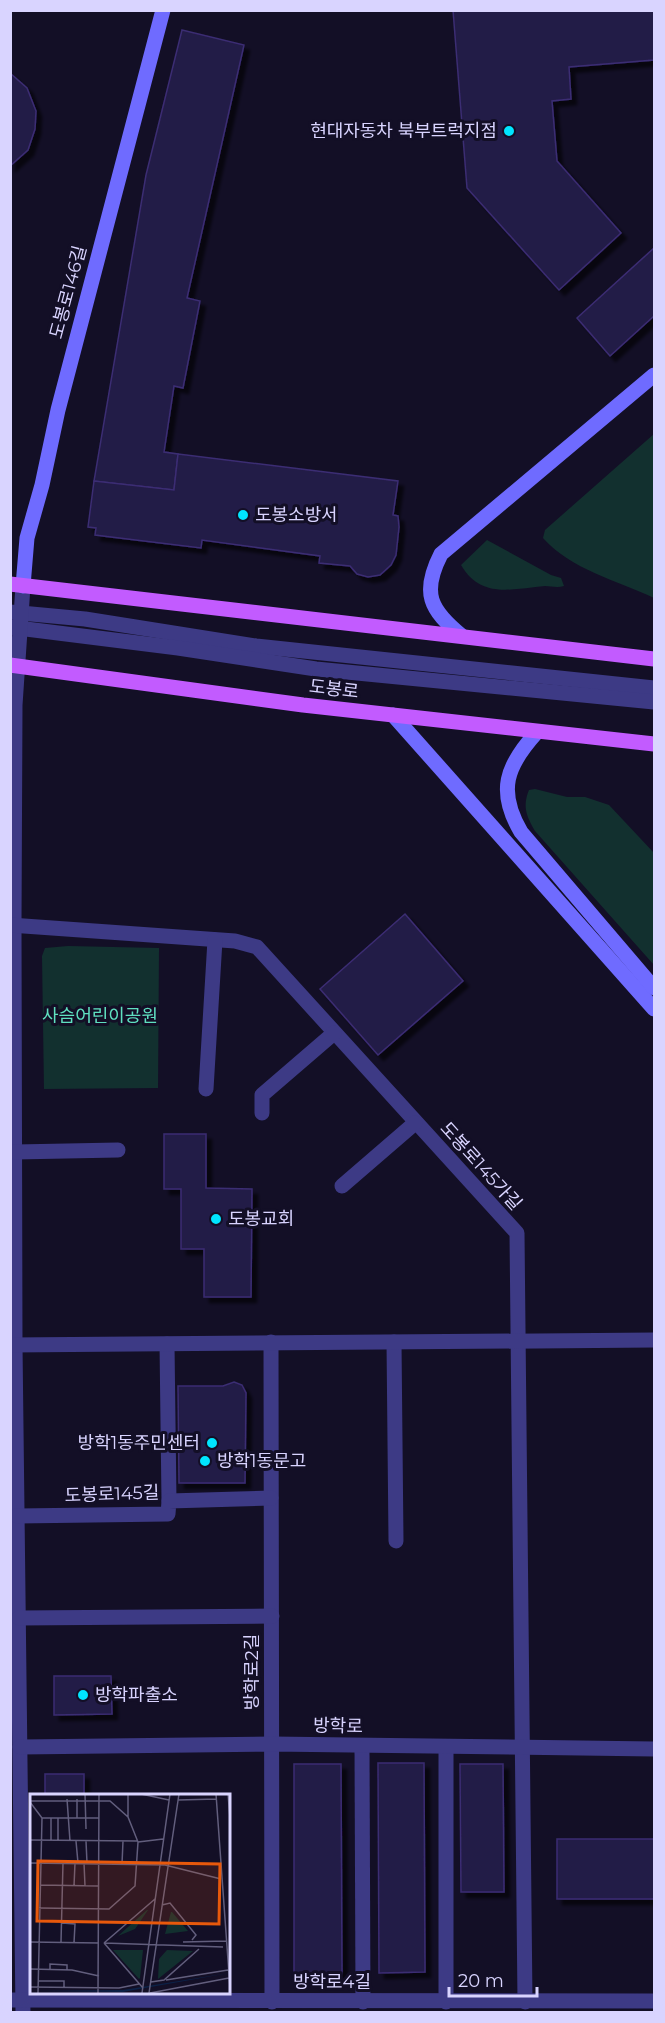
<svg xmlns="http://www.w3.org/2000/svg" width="665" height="2023" font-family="Montserrat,'Noto Sans KR',sans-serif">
	<defs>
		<filter id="shadow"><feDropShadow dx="5.5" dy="5.5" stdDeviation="1.5" flood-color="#0009"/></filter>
	</defs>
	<rect width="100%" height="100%" fill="#130f26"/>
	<!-- green -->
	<g fill="#12302f">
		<path d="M654 434V598C618 581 570 569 543 538L545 530Z"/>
		<path d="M487 540 551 575 561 578 564 586C557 588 551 586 545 586 511 589 481 599 461 565Z"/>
		<path d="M535 789 567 797H585L609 805 654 853V965L535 831C527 817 522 807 529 790Z"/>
		<path d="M68 946 159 948 158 1088 44 1089 42 956 45 948Z"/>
	</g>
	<!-- building -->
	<g fill="#241b47" stroke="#3b2d73" stroke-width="1.5" filter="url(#shadow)">
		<path d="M453 10H654V60L569 67 571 99 552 101 557 161 621 233 559 290 467 188Z"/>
		<path d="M182 30 244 45 187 298 200 301 183 388 174 386 164 452 178 454 174 490 94 481 146 175Z"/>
		<path d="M10 73 27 88 36 111 35 129 28 150 10 166Z"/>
		<path d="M654 248V316L610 356 577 318Z"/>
		<path d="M178 454 398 481 393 515 398 516 399 527 396 555 391 565 380 575 368 577 357 574 350 566 319 563 320 556 202 540 201 548 95 535 96 528 88 527 94 481 174 490Z"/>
		<path d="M405 914 463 981 378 1055 320 989Z"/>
		<path d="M164 1134H206V1188L252 1189 251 1297H204V1249H181V1189H164Z"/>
		<path d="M234 1382 242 1385 246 1393 245 1483H179L178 1386H223Z"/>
		<path d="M54 1676H111L112 1714 54 1715Z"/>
		<path d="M378 1763H424L425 1972 379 1973Z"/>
		<path d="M294 1764H341L342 1974H294Z"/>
		<path d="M460 1764H503L504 1892H461Z"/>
		<rect x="45" y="1774" width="39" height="21"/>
		<rect x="557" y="1839" width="97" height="60"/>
	</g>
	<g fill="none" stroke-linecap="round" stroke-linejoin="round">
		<!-- lane -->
		<g stroke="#3d3a85" stroke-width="15">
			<path d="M10 612 85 619 256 646 654 688"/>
			<path d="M10 627 178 648 316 669 654 702"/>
			<path d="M362 1746 363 2002"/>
			<path d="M446 2002V1747"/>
		</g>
		<!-- street -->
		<g stroke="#3d3a85" stroke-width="15">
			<path d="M23 586 15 705 14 925 15 1345 23 2012"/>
			<path d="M10 925 235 941 257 947 517 1233 525 2002"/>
			<path d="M206 1089 215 940"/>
			<path d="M262 1113V1095L334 1033"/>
			<path d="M15 1152 118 1150"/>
			<path d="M342 1186 415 1123"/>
			<path d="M271 1342 272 2002"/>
			<path d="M394 1342 396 1541"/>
			<path d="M167 1344 169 1501"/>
			<path d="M10 1345 654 1340"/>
			<path d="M17 1516 168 1514 169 1501 271 1498"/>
			<path d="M19 1618 272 1616"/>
			<path d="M20 1747 272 1744 654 1749"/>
			<path d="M10 2000 654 2001"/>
		</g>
		<!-- secondary -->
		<g stroke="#6f6bff" stroke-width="15">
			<path d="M23 586 27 538 42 485 58 410 163 10"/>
			<path d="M462 636C430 610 421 593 441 554L654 375"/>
			<path d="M393 715 654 1009"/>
			<path d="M537 732C506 766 497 791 521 832L654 988"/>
		</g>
		<!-- primary -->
		<g stroke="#c25bff" stroke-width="15">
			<path d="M10 584 654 659"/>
			<path d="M10 665 303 705 654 744"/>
		</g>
	</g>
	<!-- markers -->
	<g fill="#00e5ff" stroke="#130f26" stroke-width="2">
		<circle cx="509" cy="131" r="6"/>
		<circle cx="243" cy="515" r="6"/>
		<circle cx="216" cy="1219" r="6"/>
		<circle cx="212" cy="1443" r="6"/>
		<circle cx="205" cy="1461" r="6"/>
		<circle cx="83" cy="1695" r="6"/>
	</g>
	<g text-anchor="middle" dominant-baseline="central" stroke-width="6" stroke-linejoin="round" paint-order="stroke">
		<!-- poi labels -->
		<g font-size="18" fill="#d9d4ff" stroke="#130f26" text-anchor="start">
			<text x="497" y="131" text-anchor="end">현대자동차 북부트럭지점</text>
			<text x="255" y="515">도봉소방서</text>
			<text x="228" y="1219">도봉교회</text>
			<text x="200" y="1443" text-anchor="end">방학1동주민센터</text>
			<text x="217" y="1461">방학1동문고</text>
			<text x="95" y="1695">방학파출소</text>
		</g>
		<!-- street labels -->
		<g font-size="18" fill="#d9d4ff" stroke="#130f26">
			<text transform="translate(68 292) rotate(-75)">도봉로146길</text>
			<text transform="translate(334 689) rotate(7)">도봉로</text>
			<text transform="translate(481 1166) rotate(48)">도봉로145가길</text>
			<text transform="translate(112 1494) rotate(-2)">도봉로145길</text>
			<text transform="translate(252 1672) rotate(-90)">방학로2길</text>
			<text transform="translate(338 1726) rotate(1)">방학로</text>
			<text x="332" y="1982">방학로4길</text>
		</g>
		<!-- park labels -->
		<g font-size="18" fill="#5fe0c0" stroke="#130f26">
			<text x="100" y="1016">사슴어린이공원</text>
		</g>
	</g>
	<!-- overview -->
	<g transform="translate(30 1794)">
		<rect width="200" height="200" fill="#130f26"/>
		<path d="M118 116 105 135 88 142 117 116ZM141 118H142L158 137 135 140ZM83 156H113L110 184 109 185ZM137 156 163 157 128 185 129 165Z" fill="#12302f"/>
		<path d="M199 179 93 198 0 197 93 196Z" fill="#0c2248"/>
		<path fill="none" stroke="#625e7d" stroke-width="1.5" d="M55 0 56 35M111 0 139 6M186 0 200 194M198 0 200 24M37 5 40 47M47 5V24M148 6 187 5M0 7H80L98 23 108 48 105 92 79 115 9 114M0 8 12 24 8 199M98 23V0M12 24H69M21 24V46M0 46 108 47M28 46V24M46 47 48 69M56 47 57 69M108 48 133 45M0 69 135 71 191 85M54 69 55 92M92 70 93 47M10 91 69 92M44 92 45 69M132 111 140 109 166 141 162 146M32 129 45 130 44 149M0 148 69 149M31 148 33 69M153 148 196 147M74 149 193 153M74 149 125 105M74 149 113 194M0 175 42 176 69 182M20 175V170L37 171V176M136 186 198 176M8 187H34V193M121 188 134 186 169 155M0 193 89 194 109 190M68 199 69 0M112 199 140 0M119 199 149 0M120 199 199 184"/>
		<path fill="#e8590c" fill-opacity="0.15" stroke="#e8590c" stroke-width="3" d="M8 67 190 70 189 130 7 127Z"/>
		<rect width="200" height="200" fill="none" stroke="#d9d4ff" stroke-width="3"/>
	</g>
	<!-- border -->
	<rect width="665" height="2023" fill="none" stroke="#d9d4ff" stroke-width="24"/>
	<!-- scale -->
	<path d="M449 1987v9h88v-9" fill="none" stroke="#d9d4ff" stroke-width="3"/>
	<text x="458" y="1987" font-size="18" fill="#d9d4ff" stroke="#130f26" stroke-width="4.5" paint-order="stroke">20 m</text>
</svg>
